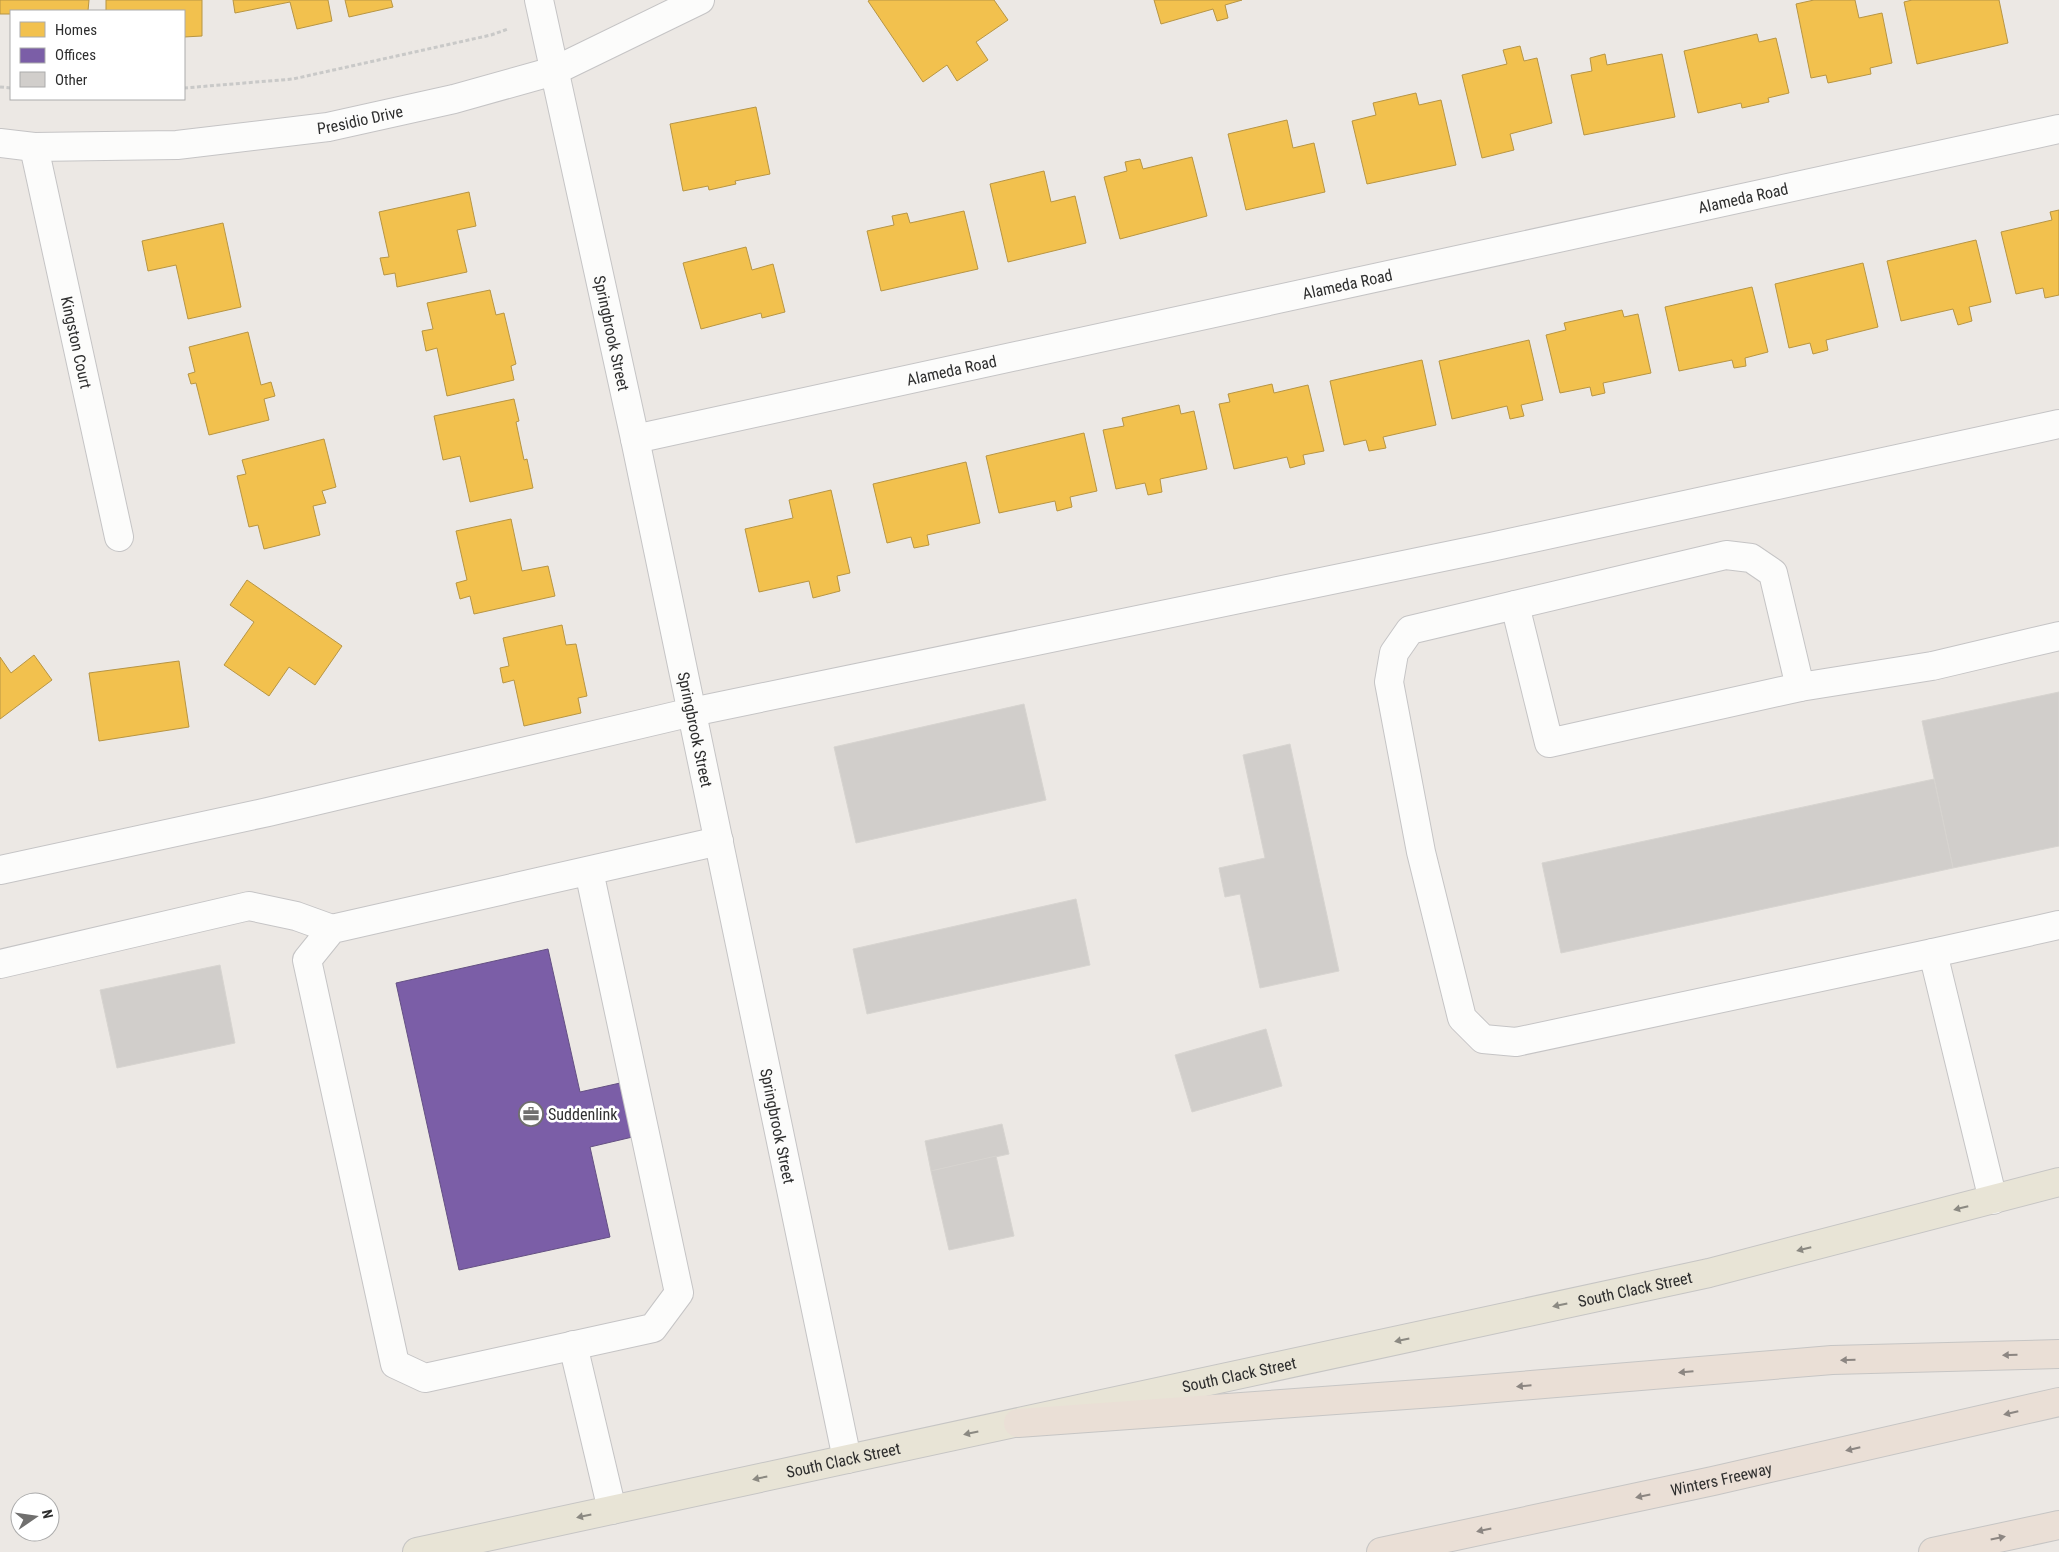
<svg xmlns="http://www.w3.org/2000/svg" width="2059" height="1552" font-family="'Roboto Condensed',sans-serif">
	<rect width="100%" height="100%" fill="#ece8e4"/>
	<!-- homes -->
	<g fill="#f2c14e" stroke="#b79544">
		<path d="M0 0H89L88 11H11V14H0Z"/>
		<path d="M106 0H202V36L184 37V11H106Z"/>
		<path d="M233 0H328L332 21 297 29 290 2 235 13Z"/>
		<path d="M345 0H391L393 7 349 17Z"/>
		<path d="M870 0H994L1008 20 976 42 988 60 957 81 947 65 923 82 868 1Z"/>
		<path d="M1154 0H1242L1225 5 1228 18 1217 21 1213 9 1161 24Z"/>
		<path d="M1814 0H1855L1859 18 1882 13 1892 63 1870 68 1871 74 1828 83 1826 75 1811 78 1796 4Z"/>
		<path d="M1912 0H1999L2008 43 1917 64 1904 2Z"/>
		<path d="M1757 34 1759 42 1776 38 1789 93 1768 98 1769 102 1742 108 1741 103 1698 113 1684 51Z"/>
		<path d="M1520 46 1524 61 1537 58 1552 123 1510 134 1514 150 1482 158 1462 75 1507 64 1503 50Z"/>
		<path d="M1605 54 1607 65 1662 54 1675 117 1584 135 1571 75 1592 71 1590 58Z"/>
		<path d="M1416 93 1419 105 1441 100 1456 165 1367 184 1352 121 1376 115 1373 103Z"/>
		<path d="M756 107 770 174 735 181 736 184 709 190 708 186 683 191 670 124Z"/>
		<path d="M1287 120 1293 148 1314 143 1325 192 1246 210 1228 134Z"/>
		<path d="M1192 157 1207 216 1120 239 1104 177 1127 171 1125 162 1140 159 1143 169Z"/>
		<path d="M1044 171 1051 202 1075 196 1086 243 1008 262 990 184Z"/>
		<path d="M469 192 476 226 457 230 467 272 397 287 395 273 384 275 380 258 389 257 379 212Z"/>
		<path d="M2059 210V295L2045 298 2043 288 2016 294 2001 232 2052 220 2050 212Z"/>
		<path d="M964 211 978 269 881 291 867 231 894 225 892 216 907 213 910 223Z"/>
		<path d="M223 223 241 307 188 319 176 265 148 271 142 241Z"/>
		<path d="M1976 240 1991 302 1969 307 1972 321 1958 325 1953 309 1901 321 1887 261Z"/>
		<path d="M746 247 752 270 773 264 785 312 762 318 761 313 701 329 683 263Z"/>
		<path d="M1863 263 1878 327 1826 340 1828 350 1813 354 1810 343 1789 348 1775 284Z"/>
		<path d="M1752 287 1768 352 1745 358 1746 366 1734 368 1732 360 1679 371 1665 307Z"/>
		<path d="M490 290 496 315 504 313 516 364 511 366 514 380 447 396 437 348 426 351 422 331 433 329 427 303Z"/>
		<path d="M1622 310 1624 317 1638 314 1651 373 1603 383 1605 393 1592 396 1590 387 1560 393 1546 335 1566 330 1564 323Z"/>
		<path d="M248 332 261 385 271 382 275 396 264 399 269 420 209 435 196 383 191 384 188 374 195 372 189 347Z"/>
		<path d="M1529 340 1543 400 1521 405 1524 416 1510 419 1507 406 1452 419 1439 361Z"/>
		<path d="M1422 360 1436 425 1383 437 1386 448 1369 451 1366 440 1344 445 1330 381Z"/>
		<path d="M1272 384 1274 393 1308 385 1324 451 1303 455 1305 464 1290 468 1287 457 1234 469 1219 404 1230 402 1228 394Z"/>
		<path d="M514 399 519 421 516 422 524 460 527 459 533 488 470 502 460 456 443 460 434 416Z"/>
		<path d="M1179 405 1181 414 1194 411 1207 469 1160 479 1162 492 1148 495 1145 483 1116 489 1103 430 1124 426 1122 418Z"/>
		<path d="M1084 433 1097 491 1070 497 1072 507 1057 511 1055 501 999 513 986 456Z"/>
		<path d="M324 439 336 487 322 491 326 503 313 506 320 535 264 549 258 525 249 527 237 476 246 474 242 460Z"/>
		<path d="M966 462 980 523 927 535 929 545 914 548 911 537 887 543 873 484Z"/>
		<path d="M831 490 850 573 837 576 840 591 813 598 809 581 759 592 745 529 793 518 789 500Z"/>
		<path d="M511 519 522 571 548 566 555 596 474 614 470 596 460 599 456 583 467 580 456 531Z"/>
		<path d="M247 580 342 646 315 685 289 667 269 696 224 665 254 622 230 605Z"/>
		<path d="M562 625 566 645 576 644 587 696 578 698 581 713 524 726 514 680 503 683 500 668 509 666 503 638Z"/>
		<path d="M34 655 52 680 0 719V657L11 673Z"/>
		<path d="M179 661 189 727 99 741 89 673Z"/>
	</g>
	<!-- offices -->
	<path fill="#7b5ea7" stroke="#645083" d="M548 949 580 1092 629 1081 641 1135 590 1147 610 1237 459 1270 396 983Z"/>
	<!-- building -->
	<g fill="#d1cecb" stroke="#d7d4d0">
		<path d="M2059 692V846L1953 868 1922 721Z"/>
		<path d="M1024 704 1046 800 856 843 834 747Z"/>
		<path d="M1290 744 1339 971 1260 988 1240 894 1225 897 1219 868 1265 858 1243 755Z"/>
		<path d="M1934 779 1953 868 1561 953 1542 863Z"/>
		<path d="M1076 899 1090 965 867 1014 853 949Z"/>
		<path d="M220 965 235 1043 117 1068 100 990Z"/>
		<path d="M1266 1029 1282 1086 1192 1112 1175 1055Z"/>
		<path d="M1002 1124 1009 1154 931 1171 925 1141Z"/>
		<path d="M996 1156 1014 1236 949 1250 931 1171Z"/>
	</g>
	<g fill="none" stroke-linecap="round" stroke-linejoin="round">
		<defs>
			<g id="minor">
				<path id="s1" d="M539 0 635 439 847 1459"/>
				<path id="s2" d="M0 143 34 147 177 145 328 127 454 99 554 71 700 0"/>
				<path id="s3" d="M34 147 119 537"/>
				<path id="s4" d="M635 439 2059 129"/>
				<path d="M1515 605 1549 743 1800 687"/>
				<path d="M0 870 268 812 692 712 1491 547 2059 424"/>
				<path d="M589 871 679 1293 653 1328 425 1378 395 1364 307 960 332 929 719 841"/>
				<path d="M1933 953 2059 925"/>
				<path d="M0 964 249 906 296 916 332 929"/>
				<path d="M1993 1200 1933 953 1516 1042 1483 1039 1462 1018 1421 852 1389 682 1394 653 1410 630 1726 555 1751 558 1773 573 1800 687 1932 666 2059 636"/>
				<path d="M573 1345 612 1510"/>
			</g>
			<g id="major">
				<path id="s5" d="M417 1552 1709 1273 2059 1182"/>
			</g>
			<g id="highway">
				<path d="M1018 1423 1448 1392 1832 1360 2059 1354"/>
				<path id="s6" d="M1381 1552 1713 1481 2059 1402"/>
				<path d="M1933 1552 2059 1525"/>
			</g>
		</defs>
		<!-- minor casing -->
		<use href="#minor" stroke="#c5c4c5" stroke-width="30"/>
		<!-- major casing -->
		<use href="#major" stroke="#c6c5c4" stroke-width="30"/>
		<!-- highway casing -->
		<use href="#highway" stroke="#c6c5c4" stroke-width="30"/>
		<!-- path -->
		<g stroke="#c9c9c8" stroke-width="3" stroke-dasharray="4 2.5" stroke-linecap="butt">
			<path d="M0 87 11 88"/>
			<path d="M184 88 293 79 491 35 508 29"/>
		</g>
		<!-- minor -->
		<use href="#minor" stroke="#fcfcfb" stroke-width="28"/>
		<!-- major -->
		<use href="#major" stroke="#e8e4d6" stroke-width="28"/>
		<!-- highway -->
		<use href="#highway" stroke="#eadfd6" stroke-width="28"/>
	</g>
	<!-- one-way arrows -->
	<defs><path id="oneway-solid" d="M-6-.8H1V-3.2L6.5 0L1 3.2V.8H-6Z" transform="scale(1.25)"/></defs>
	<g fill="#8b8982">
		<use href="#oneway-solid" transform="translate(1961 1208) rotate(166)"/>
		<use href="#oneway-solid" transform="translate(1804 1249) rotate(166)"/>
		<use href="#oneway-solid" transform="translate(1560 1305) rotate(168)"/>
		<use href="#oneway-solid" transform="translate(1402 1340) rotate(168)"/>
		<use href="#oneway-solid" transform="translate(971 1433) rotate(168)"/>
		<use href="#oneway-solid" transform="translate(760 1478) rotate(168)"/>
		<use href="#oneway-solid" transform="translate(584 1516) rotate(168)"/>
	</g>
	<g fill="#8c8682">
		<use href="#oneway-solid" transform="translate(2010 1355) rotate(178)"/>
		<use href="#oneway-solid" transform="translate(1848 1360) rotate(178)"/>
		<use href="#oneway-solid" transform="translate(1686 1372) rotate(175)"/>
		<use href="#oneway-solid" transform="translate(1524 1386) rotate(175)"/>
		<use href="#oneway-solid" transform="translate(2011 1413) rotate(167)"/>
		<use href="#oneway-solid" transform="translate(1853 1449) rotate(167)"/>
		<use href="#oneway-solid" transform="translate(1643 1496) rotate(168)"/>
		<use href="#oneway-solid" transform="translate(1484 1530) rotate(168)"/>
		<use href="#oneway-solid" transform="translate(1998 1538) rotate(-12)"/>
	</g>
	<!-- icons -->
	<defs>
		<symbol id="office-ring" viewBox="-11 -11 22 22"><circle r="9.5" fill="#fff" stroke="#706f6e" stroke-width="1.5"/><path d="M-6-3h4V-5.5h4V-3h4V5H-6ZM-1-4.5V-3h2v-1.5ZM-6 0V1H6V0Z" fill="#706f6e"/></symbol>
	</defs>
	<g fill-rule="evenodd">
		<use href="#office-ring" x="517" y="1100" width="28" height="28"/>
	</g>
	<g text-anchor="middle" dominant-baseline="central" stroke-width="5" stroke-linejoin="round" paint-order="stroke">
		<!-- street labels -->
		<g font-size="16" fill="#2e2e2e" stroke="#fff">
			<text stroke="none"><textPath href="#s2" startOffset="362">Presidio Drive</textPath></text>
			<text stroke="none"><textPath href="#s4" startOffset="1134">Alameda Road</textPath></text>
			<text stroke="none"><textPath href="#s4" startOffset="729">Alameda Road</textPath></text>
			<text stroke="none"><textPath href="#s1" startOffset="341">Springbrook Street</textPath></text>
			<text stroke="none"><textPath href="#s3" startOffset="200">Kingston Court</textPath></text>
			<text stroke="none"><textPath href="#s4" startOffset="324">Alameda Road</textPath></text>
			<text stroke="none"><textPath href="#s1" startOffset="746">Springbrook Street</textPath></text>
			<text stroke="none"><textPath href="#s1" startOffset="1151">Springbrook Street</textPath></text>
			<text stroke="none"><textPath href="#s5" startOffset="1246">South Clack Street</textPath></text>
			<text stroke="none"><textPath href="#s5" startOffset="841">South Clack Street</textPath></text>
			<text stroke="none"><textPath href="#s5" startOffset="436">South Clack Street</textPath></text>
			<text stroke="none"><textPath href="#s6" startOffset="348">Winters Freeway</textPath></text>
		</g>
		<!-- poi labels -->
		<g font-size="16" fill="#2e2e2e" stroke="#fff" text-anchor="start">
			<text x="548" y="1114">Suddenlink</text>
		</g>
	</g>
	<!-- legend -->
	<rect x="10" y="10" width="175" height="90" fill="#ffffff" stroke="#ababab"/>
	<rect x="20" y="22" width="25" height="15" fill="#f2c14e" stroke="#ababab"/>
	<text x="55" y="35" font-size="15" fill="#2e2e2e">Homes</text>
	<rect x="20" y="48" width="25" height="15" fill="#7b5ea7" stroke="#ababab"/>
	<text x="55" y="60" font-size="15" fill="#2e2e2e">Offices</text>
	<rect x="20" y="72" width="25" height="15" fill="#d1cecb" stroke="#ababab"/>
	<text x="55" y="85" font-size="15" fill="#2e2e2e">Other</text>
	<!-- north arrow -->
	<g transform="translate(35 1517) rotate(77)"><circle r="24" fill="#ffffff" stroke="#ababab"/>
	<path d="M0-4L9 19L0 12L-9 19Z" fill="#706f6e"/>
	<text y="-8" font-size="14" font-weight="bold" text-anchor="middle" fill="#2e2e2e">N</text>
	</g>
</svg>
